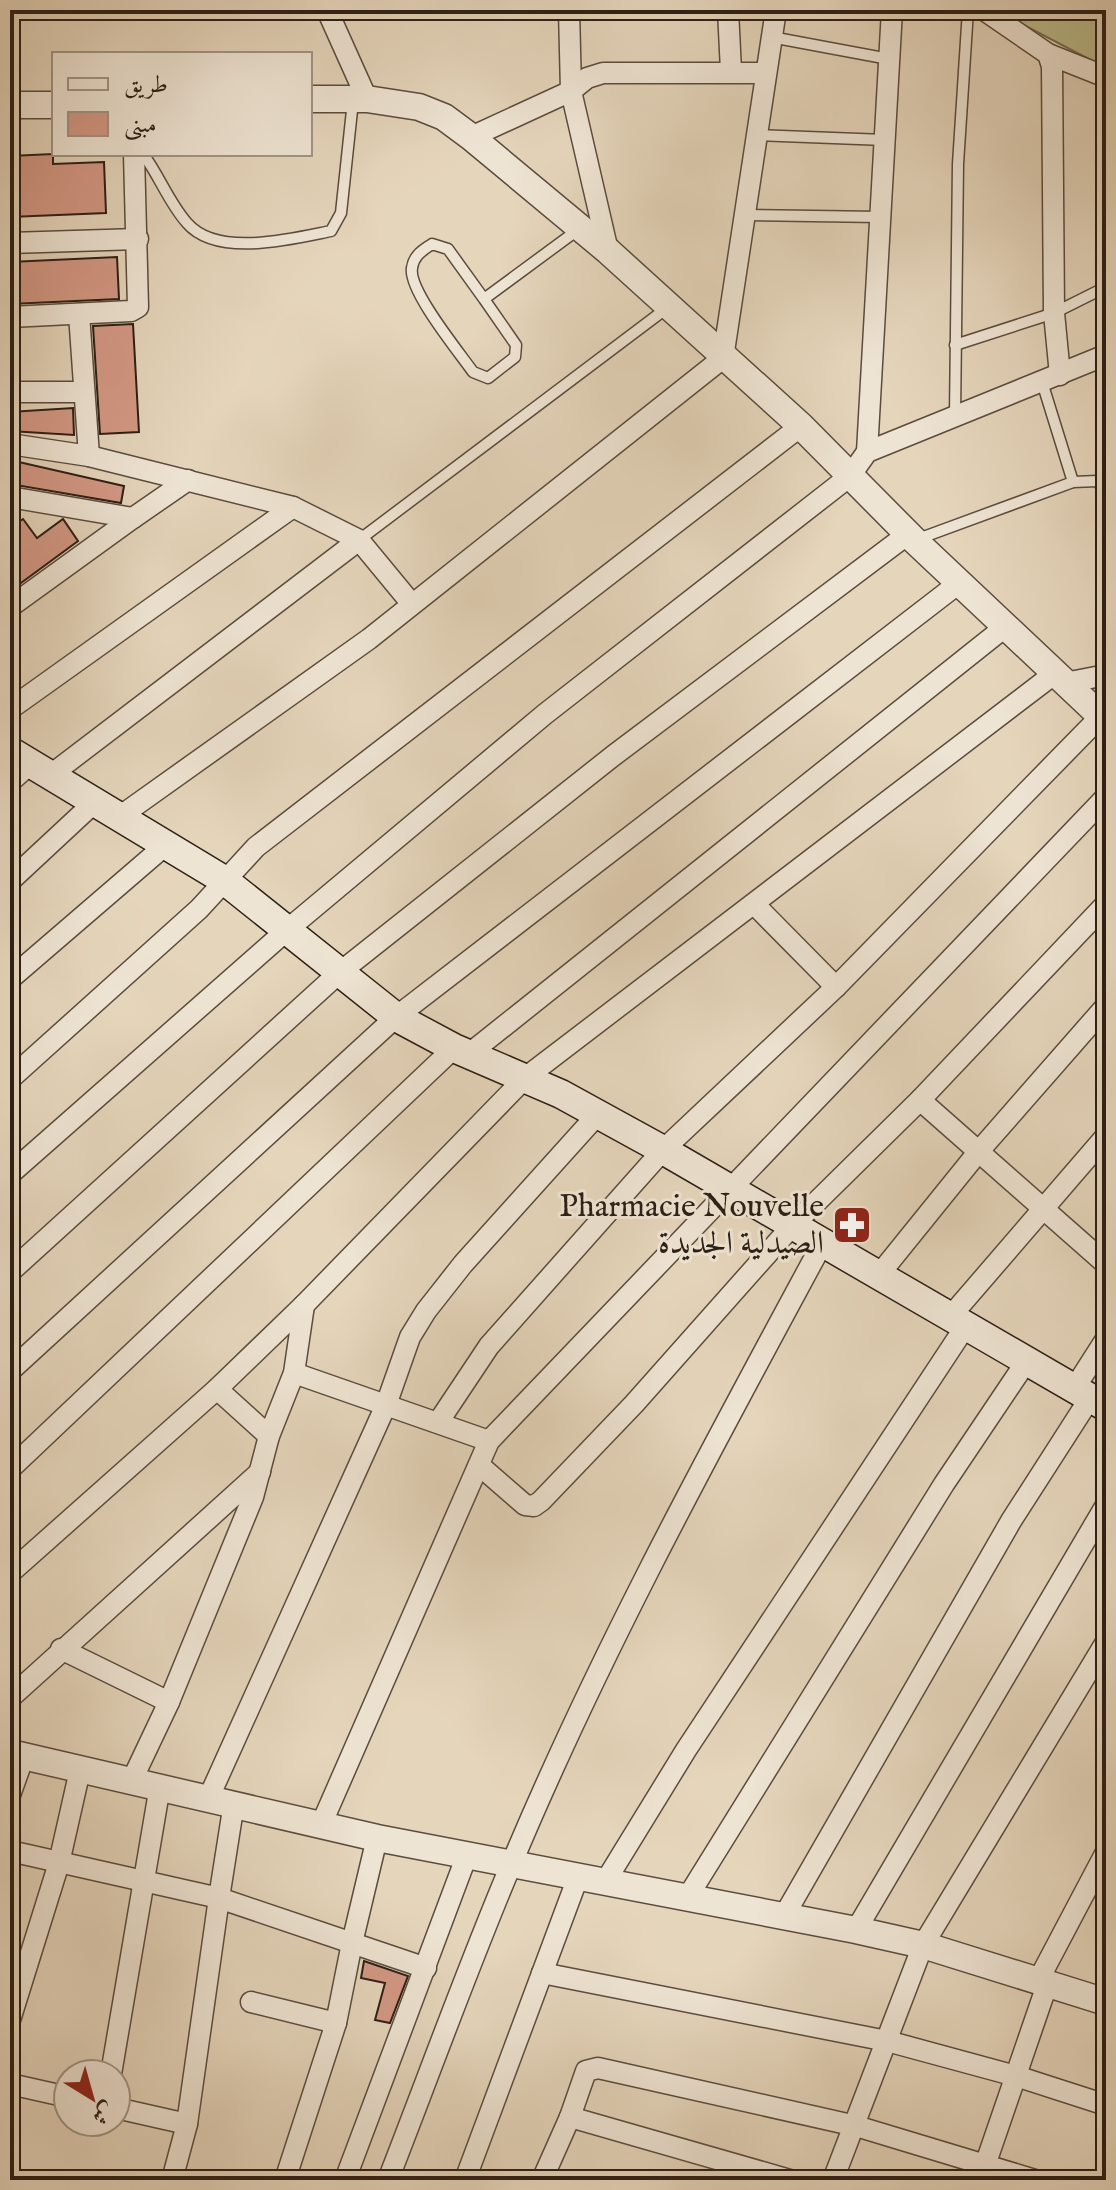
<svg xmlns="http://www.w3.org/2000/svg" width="1116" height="2190" font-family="'IM FELL English',Amiri,serif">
	<rect width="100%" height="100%" fill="#e5d5bb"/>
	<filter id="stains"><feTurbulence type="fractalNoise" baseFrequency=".0025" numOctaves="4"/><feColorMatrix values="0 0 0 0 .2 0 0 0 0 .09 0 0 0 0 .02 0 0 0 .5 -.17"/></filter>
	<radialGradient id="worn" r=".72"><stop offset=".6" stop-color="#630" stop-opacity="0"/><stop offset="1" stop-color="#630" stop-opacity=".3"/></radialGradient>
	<!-- green -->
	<path fill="#bcbb8b" stroke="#746d50" stroke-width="2" d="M1005 10H1106V68L1005 15Z"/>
	<!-- building -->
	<g fill="#d39884" stroke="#2d1f15" stroke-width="2">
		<path d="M53 154V164L104 162 106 213 10 217V156Z"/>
		<path d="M117 257 119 299 10 304V262Z"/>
		<path d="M133 324 139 432 100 434 93 326Z"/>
		<path d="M73 408 74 435 10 431V412Z"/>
		<path d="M10 460 124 486 121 503 10 484Z"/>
		<path d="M23 519 37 538 63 519 78 541 10 591V528Z"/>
		<path d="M364 1961 408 1976 390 2023 375 2020 385 1983 361 1978Z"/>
	</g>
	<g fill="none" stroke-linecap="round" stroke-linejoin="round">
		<defs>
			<g id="service">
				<path d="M771 37 889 59"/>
				<path d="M756 135 885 140"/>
				<path d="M143 154C159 175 169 203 187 223 217 258 291 239 331 231L341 213 353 101"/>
				<path d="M744 215 880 217"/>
				<path d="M484 299 516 345 515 357 488 378 473 372C459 352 408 290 412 268 414 255 422 251 432 244L448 249 484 299 579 229"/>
				<path d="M955 345 1054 313 1106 287"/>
				<path d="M955 416 958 164 968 10"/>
				<path d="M1073 482 1098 481 1106 495"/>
				<path d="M918 539 1073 482 1042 382"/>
				<path d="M359 540 667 308"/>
			</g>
			<g id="minor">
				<path d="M327 10 367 99"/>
				<path d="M728 10 731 71"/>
				<path d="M984 10 1048 54 1052 66 1054 313 1060 375"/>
				<path d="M1048 54 1106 77"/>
				<path d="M471 137 571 91 569 10"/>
				<path d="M10 243 138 239"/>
				<path d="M608 251 571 91 587 78 603 73H765"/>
				<path d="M79 314 89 456"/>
				<path d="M10 317 131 311 138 307 134 154"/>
				<path d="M10 392H84"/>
				<path d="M10 444 89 456 293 507 359 540 411 603"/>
				<path d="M867 452 892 10"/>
				<path d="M10 497 133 518 10 607"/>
				<path d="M133 518 188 480"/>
				<path d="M1065 683 1106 675"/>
				<path d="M10 709 293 507"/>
				<path d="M52 774 359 540"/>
				<path d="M10 782 31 763"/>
				<path d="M122 815 369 639 723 358 776 10"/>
				<path d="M10 881 97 800"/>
				<path d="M754 904 836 987"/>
				<path d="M10 979 168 843"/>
				<path d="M469 1054 1005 627"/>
				<path d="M10 1079 199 909 256 847 801 426"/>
				<path d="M920 1100 1106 1264"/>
				<path d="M10 1174 287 930 545 714 850 476 867 452 1106 355"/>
				<path d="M10 1272 339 973 613 756 908 534"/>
				<path d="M878 1276 979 1151 1106 1006"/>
				<path d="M950 1317 1106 1136"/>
				<path d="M10 1371 396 1017 959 583"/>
				<path d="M294 1373 489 1441"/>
				<path d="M217 1389 269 1436"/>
				<path d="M1074 1389 1106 1339"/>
				<path d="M439 1421 489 1346 663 1150 836 987 1101 716"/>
				<path d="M479 1465 525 1505 534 1506 541 1501 634 1404 792 1226 920 1100 1106 904"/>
				<path d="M10 1469 454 1048"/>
				<path d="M10 1573 217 1389 304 1305 525 1078 1054 674"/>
				<path d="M61 1649 169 1702"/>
				<path d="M10 1698 260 1472"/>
				<path d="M132 1780 169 1702 253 1497 269 1436 294 1373 304 1305"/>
				<path d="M10 1795 24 1756"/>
				<path d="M209 1797 386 1405 410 1337 426 1311 463 1264 598 1114"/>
				<path d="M321 1825 489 1441 1106 797"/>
				<path d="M10 1851 219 1898 234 1803"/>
				<path d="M605 1882 686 1750 965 1327"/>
				<path d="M687 1898 944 1484 1026 1362"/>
				<path d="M784 1916 1011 1521 1090 1398"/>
				<path d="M856 1930 1106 1505"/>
				<path d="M542 1973 887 2041 1016 2076 1106 2105"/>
				<path d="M1039 1979 1106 1852"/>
				<path d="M251 2002 336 2023"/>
				<path d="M10 2020 59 1863 80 1770"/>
				<path d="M111 2074 160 1786"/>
				<path d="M10 2084 68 2097"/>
				<path d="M116 2108 187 2124 219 1898 352 1943 377 1838"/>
				<path d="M172 2180 187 2124"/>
				<path d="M285 2180 336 2023 352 1943 426 1968"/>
				<path d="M345 2180 467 1855"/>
				<path d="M388 2180C429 2075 467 1969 511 1865 600 1652 712 1448 822 1244"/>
				<path d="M465 2180 578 1877"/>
				<path d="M542 2180 570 2117"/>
				<path d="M790 2180 570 2117 586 2071 598 2068 856 2126 1035 2180"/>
				<path d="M833 2180 923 1945 1106 1642"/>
				<path d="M980 2180 1048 1982"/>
			</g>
			<g id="tertiary">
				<path d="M310 99H367L419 107 444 117 471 137 608 251 801 426 915 541 1106 721"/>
				<path d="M10 105H54"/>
				<path d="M10 1753 377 1838 856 1930 923 1945 1106 2002"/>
			</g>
			<path id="secondary" d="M10 751 224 880 396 1017 454 1048 561 1094 663 1150 1106 1407"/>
		</defs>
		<!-- service casing -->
		<use href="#service" stroke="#5b4c3e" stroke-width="13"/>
		<!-- minor casing -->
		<use href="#minor" stroke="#5b4c3e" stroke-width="23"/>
		<!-- tertiary casing -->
		<use href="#tertiary" stroke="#5b4c3e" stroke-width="29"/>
		<!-- secondary casing -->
		<use href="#secondary" stroke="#2d1f15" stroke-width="31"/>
		<!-- service -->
		<use href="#service" stroke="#eee4d3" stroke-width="10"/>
		<!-- minor -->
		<use href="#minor" stroke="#eee4d3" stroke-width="20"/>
		<!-- tertiary -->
		<use href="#tertiary" stroke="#eee4d3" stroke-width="26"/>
		<!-- secondary -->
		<use href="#secondary" stroke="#eee4d3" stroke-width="28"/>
	</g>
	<!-- icons -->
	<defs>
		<symbol id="pharmacy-square" viewBox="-11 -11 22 22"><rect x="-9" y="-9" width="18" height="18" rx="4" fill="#8f2418" stroke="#eee4d3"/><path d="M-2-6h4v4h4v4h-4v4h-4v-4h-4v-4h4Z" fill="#fff"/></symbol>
	</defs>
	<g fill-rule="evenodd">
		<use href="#pharmacy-square" x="830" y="1203" width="44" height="44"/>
	</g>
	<g text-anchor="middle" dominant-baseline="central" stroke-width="6" stroke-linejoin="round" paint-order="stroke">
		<!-- poi labels -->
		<g font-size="32" fill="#2d1f15" stroke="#eee4d3" text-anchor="end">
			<text x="824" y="1207">Pharmacie Nouvelle<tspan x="824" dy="37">الصيدلية الجديدة</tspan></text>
		</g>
	</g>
	<!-- margin -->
	<rect width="1116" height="2190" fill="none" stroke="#e5d5bb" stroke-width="40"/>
	<rect x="12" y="12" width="1092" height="2166" fill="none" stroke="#2d1f15" stroke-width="4"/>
	<rect x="20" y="20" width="1076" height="2150" fill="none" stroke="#2d1f15" stroke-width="2"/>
	<!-- legend -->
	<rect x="52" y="52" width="260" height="104" fill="#eee4d3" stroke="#a19587" stroke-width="2"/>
	<rect x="68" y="78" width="40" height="12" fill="#eee4d3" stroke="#a19587" stroke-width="2"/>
	<text x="124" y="92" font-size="24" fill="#2d1f15">طريق</text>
	<rect x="68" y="112" width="40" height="24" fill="#d39884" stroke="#a19587" stroke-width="2"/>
	<text x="124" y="132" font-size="24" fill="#2d1f15">مبنى</text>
	<!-- north arrow -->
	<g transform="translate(92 2098) rotate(143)"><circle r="38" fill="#eee4d3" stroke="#a19587" stroke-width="2"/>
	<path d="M0-6L14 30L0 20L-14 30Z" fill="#8f2418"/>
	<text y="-12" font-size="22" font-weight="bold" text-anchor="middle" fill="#2d1f15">ش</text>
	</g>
	<rect width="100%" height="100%" filter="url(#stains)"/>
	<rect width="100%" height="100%" fill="url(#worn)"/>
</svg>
